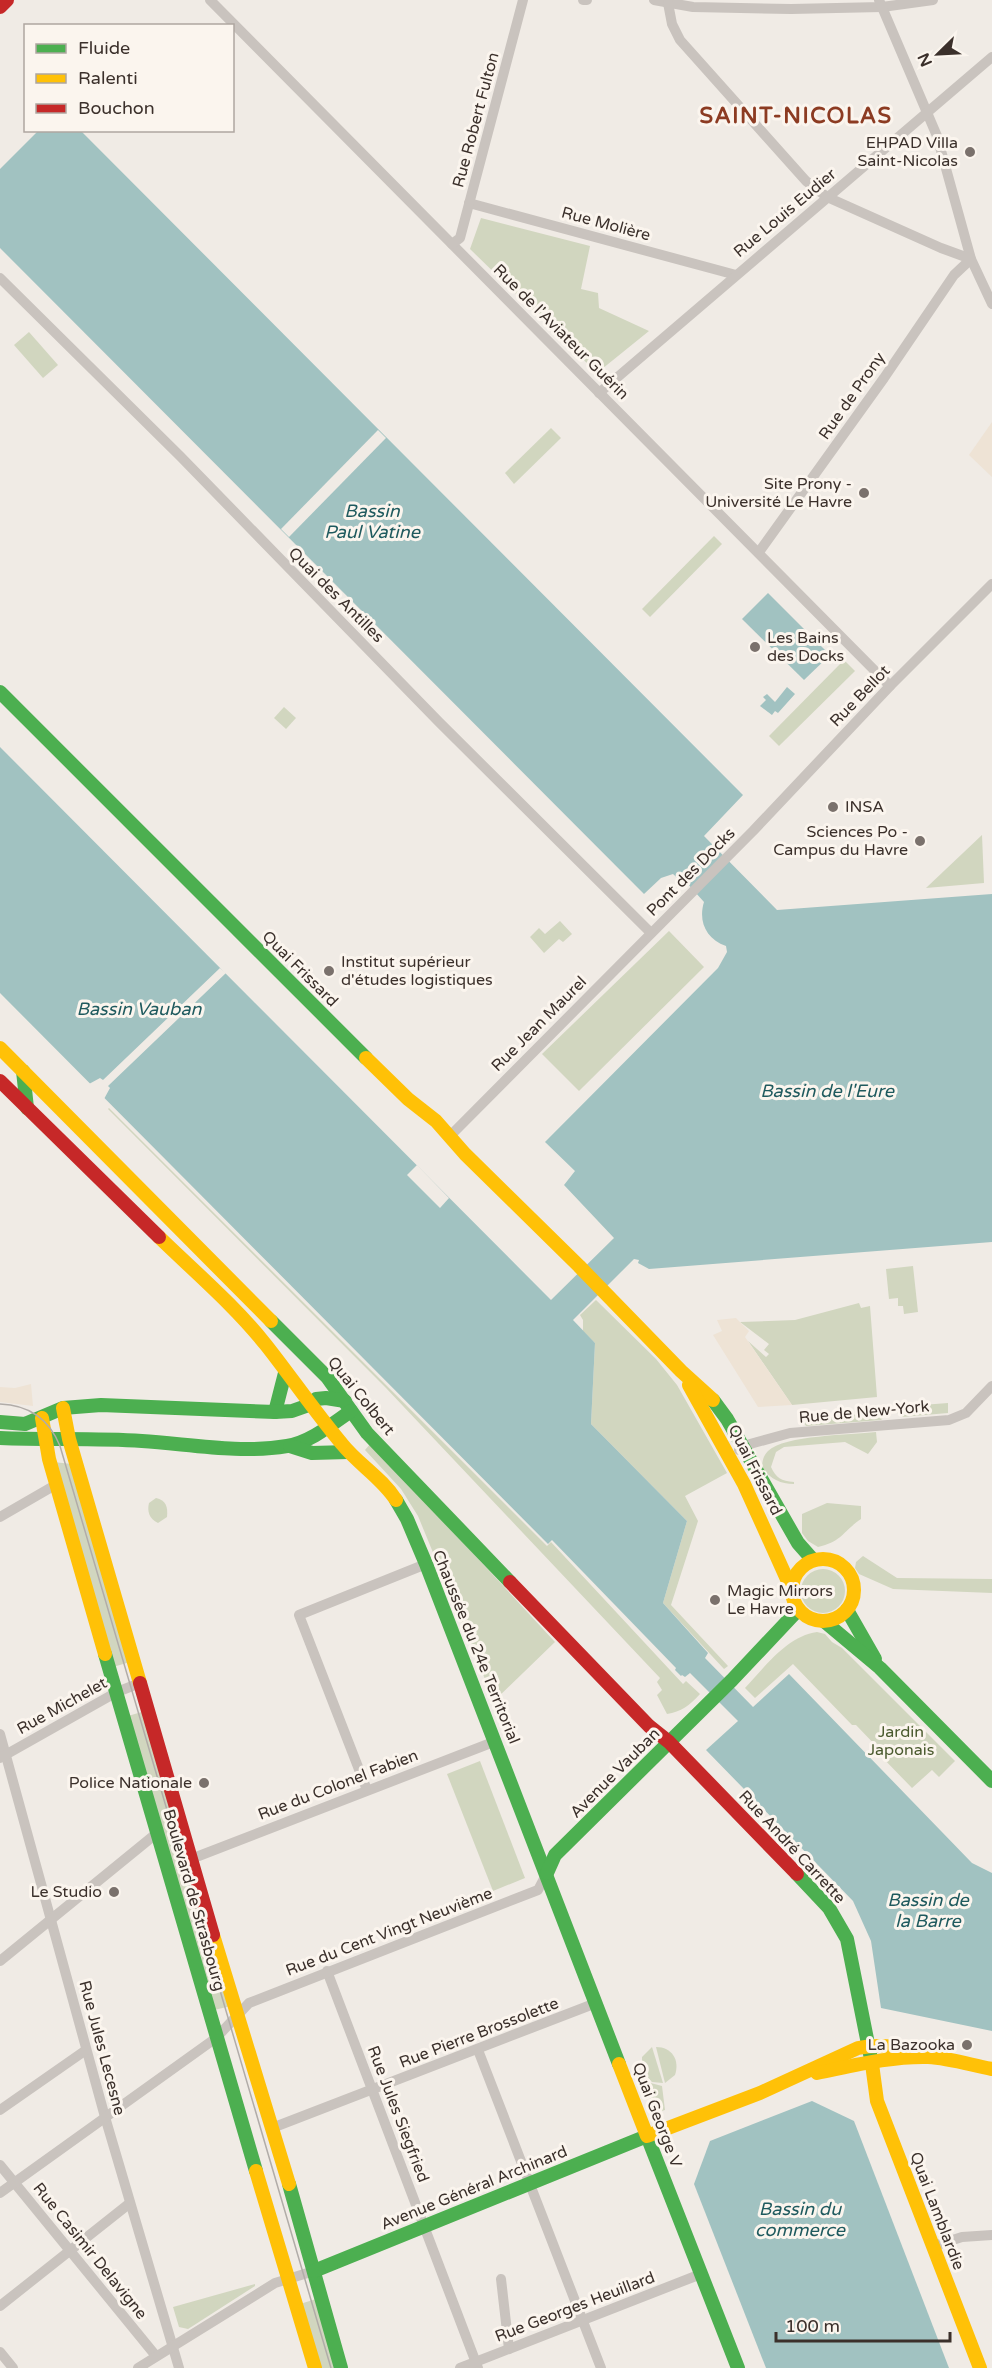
<svg xmlns="http://www.w3.org/2000/svg" width="992" height="2368" font-family="'Varela Round',sans-serif">
	<rect width="100%" height="100%" fill="#f0ebe5"/>
	<!-- green -->
	<g fill="#d1d6bf">
		<path d="M481 218 590 246 581 289 598 293 599 308 649 331 597 373 470 249Z"/>
		<path d="M29 332 58 365 43 378 14 345Z"/>
		<path d="M551 428 561 438 514 484 505 473Z"/>
		<path d="M714 536 722 544 650 617 642 609Z"/>
		<path d="M844 660 855 671 779 746 769 736Z"/>
		<path d="M284 707 296 718 286 729 274 718Z"/>
		<path d="M982 835 984 883 926 888Z"/>
		<path d="M560 921 572 934 563 942 559 939 544 953 530 937 539 928 545 934Z"/>
		<path d="M669 931 704 967 579 1091 542 1054Z"/>
		<path d="M109 1108 547 1546 551 1542 683 1684 686 1681 700 1694C690 1705 681 1712 667 1714L657 1695 662 1690 657 1682 660 1678 386 1388 108 1109Z"/>
		<path d="M913 1266 918 1312 904 1314 903 1306H898V1298L889 1299 886 1269Z"/>
		<path d="M596 1300 656 1359 677 1385 727 1473 685 1496 698 1521 671 1605 728 1666 724 1669 663 1603 687 1521 591 1424 595 1343 583 1331V1320L580 1315Z"/>
		<path d="M859 1303 861 1308 870 1306 877 1397 792 1405 748 1341 766 1357 769 1354 764 1350 769 1344 740 1322 795 1320Z"/>
		<path d="M948 1403V1413L902 1417 897 1413 896 1407Z"/>
		<path d="M887 1411 886 1415 881 1420 806 1426 802 1420Z"/>
		<path d="M876 1432 877 1442 868 1454 845 1442 784 1447 776 1452 771 1467C776 1478 781 1481 794 1482V1484C780 1484 772 1479 762 1469 762 1462 763 1456 768 1451 784 1435 851 1435 876 1432Z"/>
		<path d="M371 1443 555 1642 494 1701 418 1516 401 1489 365 1450Z"/>
		<path d="M53 1462 72 1464 130 1662 113 1667Z"/>
		<path d="M156 1498C166 1500 168 1507 167 1517L158 1523C149 1519 147 1511 149 1503Z"/>
		<path d="M827 1503 861 1506V1519C842 1532 843 1541 818 1547L808 1541 802 1533V1514Z"/>
		<path d="M863 1556 897 1578 992 1579V1593L893 1589 859 1574 855 1568 856 1562Z"/>
		<circle cx="823" cy="1591" r="22"/>
		<path d="M817 1632 825 1634 832 1642 842 1648 955 1761 939 1777 932 1770 912 1788 878 1753 879 1749 856 1725H852L793 1664 755 1698 745 1688C765 1667 787 1636 817 1632Z"/>
		<path d="M145 1711 231 2006 214 2010 128 1716Z"/>
		<path d="M480 1761 525 1878 493 1891 447 1774Z"/>
		<path d="M652 2047 663 2083 652 2082 642 2072V2057Z"/>
		<path d="M656 2047C672 2047 680 2060 675 2075L665 2083Z"/>
		<path d="M647 2082 662 2086 665 2110 659 2112 654 2110 644 2083Z"/>
		<path d="M255 2284V2286L188 2329 179 2327 173 2307Z"/>
		<path d="M316 2299 337 2368H319L300 2304Z"/>
	</g>
	<!-- plaza -->
	<g fill="#eee3d5">
		<path d="M992 422V477L969 455Z"/>
		<path d="M736 1318 749 1331 745 1337 792 1405 758 1407 713 1335 722 1331 717 1320Z"/>
		<path d="M31 1384 33 1406 0 1402V1387L15 1388Z"/>
	</g>
	<!-- water -->
	<g fill="#a1c2c1">
		<path d="M38 131H81L743 795 704 836 777 910 992 894V1242L649 1269 638 1263 639 1260 634 1259 573 1320 595 1343 591 1424 687 1521 663 1603 708 1653 705 1658 753 1707 789 1674 972 1863 992 1873V2031L881 2008 871 1941 853 1901 706 1750 738 1721 690 1673 685 1677 682 1675 681 1676 675 1670 676 1668 552 1540 548 1544 0 993V747L551 1300 614 1238 564 1185 575 1171 545 1142 718 968 727 952 726 946C706 939 698 921 704 902L686 882 684 884 673 874 661 878 644 894 0 248V169Z"/>
		<path d="M768 593 830 655 804 680 742 619Z"/>
		<path d="M787 687 795 694 778 713 775 711 772 715 760 706 766 700 763 697 767 694 775 702Z"/>
		<path d="M812 2101 854 2121 949 2368H766L694 2184 710 2141Z"/>
	</g>
	<!-- pier -->
	<g fill="#f0ebe5">
		<path d="M378 430 386 438 289 537 281 529Z"/>
		<path d="M220 968 226 973 108 1086 110 1088 104 1099 89 1084 100 1078 103 1080Z"/>
		<path d="M417 1165 449 1198 440 1208 407 1175Z"/>
	</g>
	<g fill="none" stroke-linecap="round" stroke-linejoin="round">
		<!-- street -->
		<g stroke="#c9c3be" stroke-width="10">
			<path d="M210 0 890 686"/>
			<path d="M583 0H587"/>
			<path d="M654 0 693 7 791 9 882 7 933 0"/>
			<path d="M879 0 937 136 971 259 992 304"/>
			<path d="M668 3 672 24 680 40 806 181 827 197 941 248 971 259 954 275 884 378 759 552"/>
			<path d="M469 203 736 275"/>
			<path d="M452 244 460 238 523 0"/>
			<path d="M0 278 180 456 439 722 651 933"/>
			<path d="M599 393 992 57"/>
			<path d="M450 1136 753 831 890 686 992 584"/>
			<path d="M739 1450 750 1444 790 1433 949 1420 966 1413 992 1386"/>
			<path d="M0 1517 57 1484"/>
			<path d="M0 1734 105 2117 179 2368"/>
			<path d="M0 1758 117 1692 140 1683"/>
			<path d="M367 1790 299 1615 426 1564"/>
			<path d="M191 1859 496 1741"/>
			<path d="M0 1961 157 1833"/>
			<path d="M327 1971 478 2368"/>
			<path d="M478 2050 601 2368"/>
			<path d="M0 2110 86 2050"/>
			<path d="M272 2128 596 2003"/>
			<path d="M0 2165 156 2356"/>
			<path d="M0 2193 216 2038 249 2003 538 1890 547 1873"/>
			<path d="M934 2246 962 2237 992 2235"/>
			<path d="M501 2279 509 2349"/>
			<path d="M0 2306 130 2203"/>
			<path d="M0 2352 13 2368"/>
			<path d="M138 2368 275 2283 314 2271"/>
			<path d="M460 2368 701 2274"/>
		</g>
		<!-- fast -->
		<g stroke="#4caf50" stroke-width="14">
			<path d="M0 692 366 1058"/>
			<path d="M23 1071 27 1108"/>
			<path d="M271 1321 327 1377 367 1433 510 1582"/>
			<path d="M713 1400 727 1419 798 1543 813 1560"/>
			<path d="M275 1412 285 1373"/>
			<path d="M0 1422 25 1424 63 1408 101 1405 275 1412 292 1411 309 1405 316 1399 326 1398 345 1401"/>
			<path d="M0 1438C47 1440 94 1438 142 1441 189 1444 240 1454 287 1446 311 1442 332 1424 351 1411"/>
			<path d="M290 1446 312 1453 348 1452"/>
			<path d="M396 1500 407 1519 426 1564 619 2064"/>
			<path d="M847 1610 875 1659"/>
			<path d="M825 1622 880 1668 992 1781"/>
			<path d="M105 1654 256 2171"/>
			<path d="M547 1873 555 1855 732 1680 798 1610"/>
			<path d="M797 1874 829 1908 847 1939 872 2064"/>
			<path d="M289 2184 341 2368"/>
			<path d="M314 2271 647 2136 738 2368"/>
		</g>
		<!-- slow -->
		<g stroke="#ffc107" stroke-width="14">
			<path d="M0 1048 271 1321"/>
			<path d="M366 1058 408 1099 436 1121 465 1154 579 1266 681 1371 713 1400"/>
			<path d="M159 1237C195 1272 235 1306 266 1345 292 1378 315 1412 342 1444 358 1464 382 1478 396 1500"/>
			<path d="M689 1385 744 1484 791 1588"/>
			<path d="M63 1408 69 1439 140 1683"/>
			<path d="M42 1418 49 1459 105 1654"/>
			<circle cx="823" cy="1590" r="31"/>
			<path d="M213 1935 289 2184"/>
			<path d="M619 2064 647 2136 760 2093 858 2048C884 2043 907 2048 931 2057"/>
			<path d="M872 2064 877 2101 980 2368"/>
			<path d="M817 2073C852 2066 891 2056 928 2057 949 2058 971 2065 992 2069"/>
			<path d="M256 2171 315 2368"/>
		</g>
		<!-- jam -->
		<g stroke="#c62828" stroke-width="14">
			<path d="M0 7 7 0"/>
			<path d="M0 1081 159 1237"/>
			<path d="M510 1582 649 1726 669 1742 797 1874"/>
			<path d="M140 1683 213 1935"/>
		</g>
		<!-- tram -->
		<path stroke="#b1aca8" stroke-width="1.5" d="M0 1404C29 1405 49 1419 60 1446L331 2368"/>
	</g>
	<!-- markers -->
	<g fill="#7a716c" stroke="#fbf5ee" stroke-width="2">
		<circle cx="970" cy="152" r="6"/>
		<circle cx="864" cy="493" r="6"/>
		<circle cx="755" cy="647" r="6"/>
		<circle cx="833" cy="807" r="6"/>
		<circle cx="920" cy="841" r="6"/>
		<circle cx="329" cy="971" r="6"/>
		<circle cx="715" cy="1600" r="6"/>
		<circle cx="204" cy="1783" r="6"/>
		<circle cx="114" cy="1892" r="6"/>
		<circle cx="967" cy="2045" r="6"/>
	</g>
	<g text-anchor="middle" dominant-baseline="central" stroke-width="6" stroke-linejoin="round" paint-order="stroke">
		<!-- street labels -->
		<g font-size="16" fill="#3b302b" stroke="#fbf5ee">
			<text transform="translate(476 120) rotate(-75)">Rue Robert Fulton</text>
			<text transform="translate(785 213) rotate(-40)">Rue Louis Eudier</text>
			<text transform="translate(606 224) rotate(15)">Rue Molière</text>
			<text transform="translate(561 332) rotate(45)">Rue de l'Aviateur Guérin</text>
			<text transform="translate(852 396) rotate(-55)">Rue de Prony</text>
			<text transform="translate(336 595) rotate(45)">Quai des Antilles</text>
			<text transform="translate(860 696) rotate(-46)">Rue Bellot</text>
			<text transform="translate(691 872) rotate(-45)">Pont des Docks</text>
			<text transform="translate(300 969) rotate(45)">Quai Frissard</text>
			<text transform="translate(539 1024) rotate(-45)">Rue Jean Maurel</text>
			<text transform="translate(361 1396) rotate(51)">Quai Colbert</text>
			<text transform="translate(864 1412) rotate(-5)">Rue de New-York</text>
			<text transform="translate(755 1470) rotate(63)">Quai Frissard</text>
			<text transform="translate(476 1647) rotate(68)">Chaussée du 24e Territorial</text>
			<text transform="translate(62 1706) rotate(-29)">Rue Michelet</text>
			<text transform="translate(615 1773) rotate(-45)">Avenue Vauban</text>
			<text transform="translate(338 1785) rotate(-21)">Rue du Colonel Fabien</text>
			<text transform="translate(792 1847) rotate(47)">Rue André Carrette</text>
			<text transform="translate(194 1900) rotate(74)">Boulevard de Strasbourg</text>
			<text transform="translate(389 1932) rotate(-21)">Rue du Cent Vingt Neuvième</text>
			<text transform="translate(479 2033) rotate(-21)">Rue Pierre Brossolette</text>
			<text transform="translate(102 2048) rotate(75)">Rue Jules Lecesne</text>
			<text transform="translate(398 2114) rotate(69)">Rue Jules Siegfried</text>
			<text transform="translate(657 2115) rotate(69)">Quai George V</text>
			<text transform="translate(474 2188) rotate(-22)">Avenue Général Archinard</text>
			<text transform="translate(937 2211) rotate(69)">Quai Lamblardie</text>
			<text transform="translate(90 2251) rotate(51)">Rue Casimir Delavigne</text>
			<text transform="translate(575 2307) rotate(-21)">Rue Georges Heuillard</text>
		</g>
		<!-- poi labels -->
		<g font-size="16" fill="#3b302b" stroke="#fbf5ee" text-anchor="end">
			<text x="958" y="143">EHPAD Villa<tspan x="958" dy="18">Saint-Nicolas</tspan></text>
			<text x="852" y="484">Site Prony -<tspan x="852" dy="18">Université Le Havre</tspan></text>
			<text x="767" y="638" text-anchor="start">Les Bains<tspan x="767" dy="18">des Docks</tspan></text>
			<text x="845" y="807" text-anchor="start">INSA</text>
			<text x="908" y="832">Sciences Po -<tspan x="908" dy="18">Campus du Havre</tspan></text>
			<text x="341" y="962" text-anchor="start">Institut supérieur<tspan x="341" dy="18">d'études logistiques</tspan></text>
			<text x="727" y="1591" text-anchor="start">Magic Mirrors<tspan x="727" dy="18">Le Havre</tspan></text>
			<text x="192" y="1783">Police Nationale</text>
			<text x="102" y="1892">Le Studio</text>
			<text x="955" y="2045">La Bazooka</text>
		</g>
		<!-- park labels -->
		<g font-size="16" fill="#4a5a2e" stroke="#fbf5ee">
			<text x="901" y="1732">Jardin<tspan x="901" dy="18">Japonais</tspan></text>
		</g>
		<!-- water labels -->
		<g font-size="18" font-style="italic" fill="#1f5a5e" stroke="#fbf5ee">
			<text x="372" y="511">Bassin<tspan x="372" dy="21">Paul Vatine</tspan></text>
			<text x="139" y="1009">Bassin Vauban</text>
			<text x="827" y="1091">Bassin de l'Eure</text>
			<text x="928" y="1900">Bassin de<tspan x="928" dy="21">la Barre</tspan></text>
			<text x="800" y="2209">Bassin du<tspan x="800" dy="21">commerce</tspan></text>
		</g>
		<!-- district labels -->
		<g font-size="22" font-weight="bold" letter-spacing="1.5" fill="#8c3b22" stroke="#fbf5ee">
			<text x="796" y="116">SAINT-NICOLAS</text>
		</g>
	</g>
	<!-- legend -->
	<rect x="24" y="24" width="210" height="108" fill="#fbf5ee" stroke="#aea6a0" stroke-width="1.5"/>
	<rect x="36" y="44" width="30" height="9" fill="#4caf50" stroke="#aea6a0" stroke-width="1.5"/>
	<text x="78" y="54" font-size="18" fill="#3b302b">Fluide</text>
	<rect x="36" y="74" width="30" height="9" fill="#ffc107" stroke="#aea6a0" stroke-width="1.5"/>
	<text x="78" y="84" font-size="18" fill="#3b302b">Ralenti</text>
	<rect x="36" y="104" width="30" height="9" fill="#c62828" stroke="#aea6a0" stroke-width="1.5"/>
	<text x="78" y="114" font-size="18" fill="#3b302b">Bouchon</text>
	<!-- north arrow -->
	<g transform="translate(938 54) rotate(246)" stroke="#fbf5ee" stroke-width="4.5" paint-order="stroke">
	<path d="M0-4.5L10 22L0 15L-10 22Z" fill="#3b302b"/>
	<text y="-9" font-size="16" font-weight="bold" text-anchor="middle" fill="#3b302b">N</text>
	</g>
	<!-- scale -->
	<path d="M776 2332v9h174v-9" fill="none" stroke="#3b302b" stroke-width="3"/>
	<text x="785" y="2332" font-size="18" fill="#3b302b" stroke="#fbf5ee" stroke-width="4.5" paint-order="stroke">100 m</text>
</svg>
